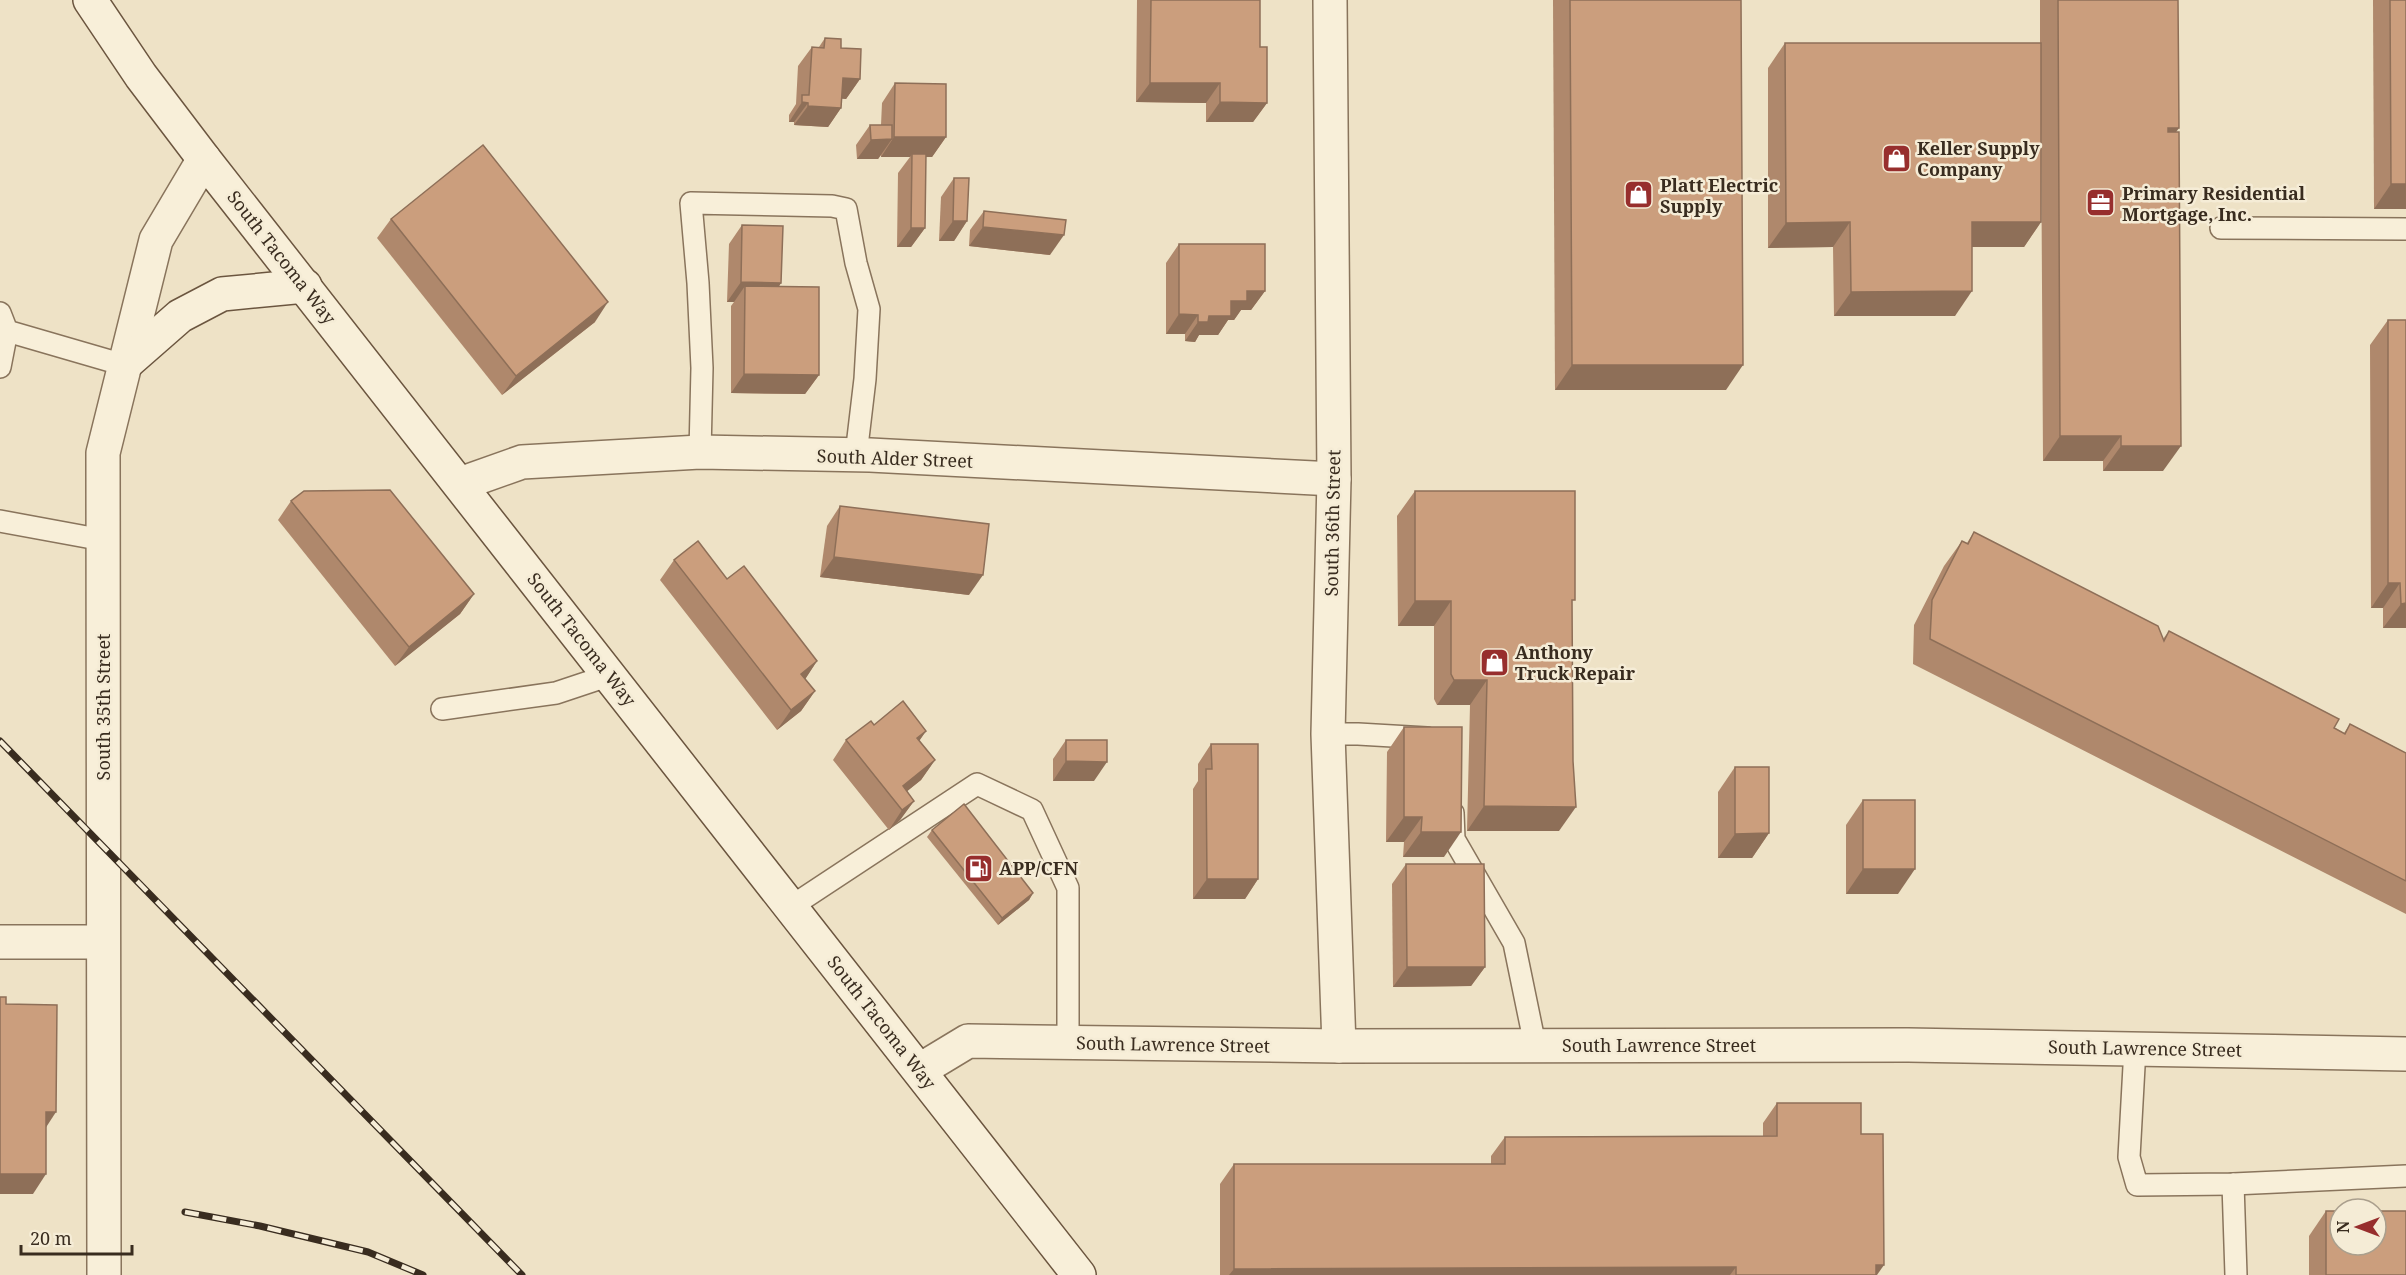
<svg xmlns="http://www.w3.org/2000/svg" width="2406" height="1275" font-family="'Noto Serif',serif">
	<rect width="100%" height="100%" fill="#eee2c6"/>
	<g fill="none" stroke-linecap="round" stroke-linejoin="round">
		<defs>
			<g id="service">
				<path d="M2221 228 2406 229"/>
				<path d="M0 313 7 331 124 365"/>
				<path d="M0 367 7 331"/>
				<path d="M700 452 702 368 698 283 691 203 832 206 846 209 856 263 869 309 865 379 856 455"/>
				<path d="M0 521 103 540"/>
				<path d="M442 709 556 693 610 675"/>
				<path d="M1328 734H1358L1427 738"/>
				<path d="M1453 813 1454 839 1514 943 1535 1045"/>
				<path d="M792 906 977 784 1032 810 1068 888V1043"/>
				<path d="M2135 1048 2129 1157 2137 1185 2233 1184 2406 1176"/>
				<path d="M2233 1184 2236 1275"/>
			</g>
			<g id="minor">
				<path d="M1330 0 1334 479 1328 734 1339 1046"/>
				<path d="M460 484 522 462 700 452 870 455 1334 479"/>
				<path d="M0 942H103"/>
				<path d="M920 1070 968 1041 1339 1046 1908 1045 2406 1054"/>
			</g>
			<path id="tertiary" d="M104 1275 103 453 156 240 204 159"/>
			<g id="secondary">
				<path d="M90 0 141 76 204 159 1079 1275"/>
				<path d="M124 365 180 316 222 294 305 286"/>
			</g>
		</defs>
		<!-- service casing -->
		<use href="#service" stroke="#89745c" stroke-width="24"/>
		<!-- minor casing -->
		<use href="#minor" stroke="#89745c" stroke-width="36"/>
		<!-- tertiary casing -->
		<use href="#tertiary" stroke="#89745c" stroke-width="36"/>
		<!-- secondary casing -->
		<use href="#secondary" stroke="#6b553f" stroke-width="36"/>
		<!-- service -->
		<use href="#service" stroke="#f8efd9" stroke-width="21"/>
		<!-- minor -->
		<use href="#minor" stroke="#f8efd9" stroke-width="33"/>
		<!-- tertiary -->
		<use href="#tertiary" stroke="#f8efd9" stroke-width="33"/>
		<!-- secondary -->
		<use href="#secondary" stroke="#f8efd9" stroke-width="33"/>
		<defs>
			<g id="rail">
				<path d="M0 741 522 1275"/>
				<path d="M185 1212 260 1226 368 1252 423 1275"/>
			</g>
		</defs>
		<!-- rail casing -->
		<use href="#rail" stroke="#392c1f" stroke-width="7"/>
		<!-- rail -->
		<use href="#rail" stroke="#f5ecd6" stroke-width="4.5" stroke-dasharray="14" stroke-linecap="butt"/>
	</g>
	<!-- wall -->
	<g fill="#af886c">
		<path d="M1137 0H1260V47L1267 103 1253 122H1206V103L1136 102Z"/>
		<path d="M1553 0H1741L1726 390H1555Z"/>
		<path d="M2040 0H2178L2176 132 2163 471H2103V461H2043L2041 112V222L2024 247H1972L1955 316H1834L1833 247 1768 248V68L1785 43H2040Z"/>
		<path d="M2373 0H2406V209H2374Z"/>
		<path d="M825 38 841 48 860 79 846 99 842 98 841 108 828 127 794 125V122H789V115L796 104 798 66 812 47H819Z"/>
		<path d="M895 83 946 137 932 157H926L925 228 911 247H897L898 173 910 157H881V155L878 159H857L856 145 870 125H881L882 103Z"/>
		<path d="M954 178 967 221 954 241H939L941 197Z"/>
		<path d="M984 211 1050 255 969 246 970 230Z"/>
		<path d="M391 219 595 322 502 395 377 238Z"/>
		<path d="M742 225 781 283 779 286 819 375 805 394 731 393V306L734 302H727L729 244Z"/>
		<path d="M1179 244 1265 291 1251 310H1241L1234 320H1228L1218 335H1199L1195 342 1185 341V334H1166V263Z"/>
		<path d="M2388 320 2406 628H2383V608H2371L2370 345Z"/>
		<path d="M1415 491 1572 604 1559 831H1467L1470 705H1437L1434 699V626H1398L1397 516Z"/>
		<path d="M291 501 474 594 460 614 395 666 278 520Z"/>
		<path d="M840 506 969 595 820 577 827 526Z"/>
		<path d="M1974 532 2163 639 2169 631 2344 733 2350 724 2406 753V914L1913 664 1914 625 1944 566 1962 541 1967 543Z"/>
		<path d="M674 560 727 579 817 661 805 679 815 691 801 711 777 730 660 580Z"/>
		<path d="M874 725 926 731 919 741 935 760 921 780 907 791 914 801 900 820 889 830 833 760 846 740Z"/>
		<path d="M1404 727 1444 857H1403L1404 842H1386L1387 752Z"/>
		<path d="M1066 740 1094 781H1053V759Z"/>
		<path d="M1211 744 1258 879 1245 899H1193V789L1198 781V764Z"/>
		<path d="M1735 767 1769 833 1752 858H1718V792Z"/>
		<path d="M1863 800 1898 894H1846V825Z"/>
		<path d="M932 830 1033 893 1029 900 998 925 927 837Z"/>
		<path d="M1406 864 1485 967 1471 986 1393 987 1392 884Z"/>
		<path d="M1777 1103 1861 1134 1877 1275H1220V1184L1234 1164H1491V1156L1505 1137 1763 1136V1123Z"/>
		<path d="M2326 1211 2406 1275H2309V1236Z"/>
	</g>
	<!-- shaded-wall -->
	<g fill="#8e6f58">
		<path d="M843 78 860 79 846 99 830 98Z"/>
		<path d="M1150 83H1220L1206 103 1136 102Z"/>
		<path d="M802 102 808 103 794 122H789Z"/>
		<path d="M1220 102 1267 103 1253 122H1206Z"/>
		<path d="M808 106 841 108 828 127 794 125Z"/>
		<path d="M2168 128H2179L2161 153Z"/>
		<path d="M894 137H946L932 157H912V154L910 157H881Z"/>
		<path d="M892 139 878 159H857L871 140Z"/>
		<path d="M2391 184H2406V209H2374Z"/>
		<path d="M953 221H967L954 241H939Z"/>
		<path d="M1850 222 1833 247 1768 248 1786 223Z"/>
		<path d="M1972 222H2041L2024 247H1955Z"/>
		<path d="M983 227 1064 235 1050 255 969 246Z"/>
		<path d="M911 228H925L911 247H897Z"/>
		<path d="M741 282 781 283 768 303 745 286 734 302H727Z"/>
		<path d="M1247 291H1265L1251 310H1241L1234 320H1228L1218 335H1199L1195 342 1185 341 1198 322Z"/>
		<path d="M1972 291 1955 316H1834L1851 292Z"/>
		<path d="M608 302 595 322 502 395 516 376Z"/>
		<path d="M1179 314 1198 315 1185 334H1166Z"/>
		<path d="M1572 365H1743L1726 390H1555Z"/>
		<path d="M744 374 819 375 805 394 731 393Z"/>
		<path d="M2060 436H2121L2103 461H2043Z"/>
		<path d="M2121 446H2181L2163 471H2103Z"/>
		<path d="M834 557 983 575 969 595 820 577Z"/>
		<path d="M2388 583H2400L2383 608H2371Z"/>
		<path d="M474 594 460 614 395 666 409 647Z"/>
		<path d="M1415 601H1451L1434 626H1398Z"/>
		<path d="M2406 603V628H2383L2401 604Z"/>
		<path d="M817 661 804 681 801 674Z"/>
		<path d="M1454 680H1487L1470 705H1437Z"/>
		<path d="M815 691 801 711 777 730 791 710Z"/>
		<path d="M926 731 913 750 917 738Z"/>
		<path d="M935 760 921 780 895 801 903 786Z"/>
		<path d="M1066 761 1107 762 1094 781H1053Z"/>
		<path d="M914 801 900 820 889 830 902 810Z"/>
		<path d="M1484 806 1576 807 1559 831H1467Z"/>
		<path d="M1404 817H1422L1404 842H1386Z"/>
		<path d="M1421 832H1461L1444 857H1403Z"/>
		<path d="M1769 833 1752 858H1718L1735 834Z"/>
		<path d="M1863 869H1915L1898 894H1846Z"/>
		<path d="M1207 879H1258L1245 899H1193Z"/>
		<path d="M1033 893 1029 900 998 925 1002 918Z"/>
		<path d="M1407 967H1485L1471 986 1393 987Z"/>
		<path d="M46 1112H56L43 1132Z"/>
		<path d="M0 1174H46L33 1194H0Z"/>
		<path d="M1876 1265H1884L1877 1275H1870Z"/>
		<path d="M1736 1267 1730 1275H1229L1234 1269Z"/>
	</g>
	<!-- building -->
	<g fill="#cb9e7d" stroke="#8e6f58" stroke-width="1.5">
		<path d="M1151 0H1260V47H1267V103L1220 102V83H1150Z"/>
		<path d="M1570 0H1741L1743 365H1572Z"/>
		<path d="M2058 0H2178L2179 128H2168V132H2179L2181 446H2121V436H2060Z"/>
		<path d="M2390 0H2406V184H2391Z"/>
		<path d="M825 38 841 39V48L861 49 860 79 843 78 841 108 808 106V103L802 102V95H809L812 47 824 48Z"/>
		<path d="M1785 43H2041V222H1972V291L1851 292 1850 222 1786 223Z"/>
		<path d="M895 83 946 84V137H894Z"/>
		<path d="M870 125H892V139L871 140Z"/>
		<path d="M483 145 608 302 516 376 391 219Z"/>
		<path d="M912 154H926L925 228H911Z"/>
		<path d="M954 178H969L967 221H953Z"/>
		<path d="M984 211 1066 220 1064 235 983 227Z"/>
		<path d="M742 225 783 226 781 283 741 282Z"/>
		<path d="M1179 244H1265V291H1247V301H1231V316H1209L1208 322H1198V315L1179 314Z"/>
		<path d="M745 286 819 287V375L744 374Z"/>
		<path d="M2388 320H2406V603L2401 604 2400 583H2388Z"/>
		<path d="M390 490 474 594 409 647 291 501 304 491Z"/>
		<path d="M1415 491H1575V600H1572L1573 761 1576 807 1484 806 1487 680H1454L1451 674V601H1415Z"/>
		<path d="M840 506 989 524 983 575 834 557Z"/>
		<path d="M1974 532 2158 626 2164 641 2169 631 2339 719 2334 728 2345 734 2350 724 2406 753V881L1930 639 1932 600 1962 541 1968 544Z"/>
		<path d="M698 541 727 579 744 566 817 661 801 674 815 691 791 710 674 560Z"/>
		<path d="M903 701 926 731 917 738 935 760 903 786 914 801 902 810 846 740 871 721 874 725Z"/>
		<path d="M1404 727H1462L1461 832H1421L1422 817H1404Z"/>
		<path d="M1066 740H1107V762L1066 761Z"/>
		<path d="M1211 744H1258V879H1207L1206 769H1212Z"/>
		<path d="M1735 767H1769V833L1735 834Z"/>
		<rect x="1863" y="800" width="52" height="69"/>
		<path d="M964 804 1033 893 1002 918 932 830Z"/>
		<path d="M1406 864H1484L1485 967H1407Z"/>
		<path d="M0 997H6V1004L57 1005 56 1112H46V1174H0Z"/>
		<path d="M1777 1103H1861V1134H1883L1884 1265H1876V1275H1736V1267L1234 1269V1164H1505V1137L1777 1136Z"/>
		<path d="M2326 1211H2340V1245H2376V1211H2406V1275H2326Z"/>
	</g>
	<!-- icons -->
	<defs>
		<symbol id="shop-square" viewBox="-11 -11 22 22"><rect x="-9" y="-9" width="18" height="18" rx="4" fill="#972e2d" stroke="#f5ecd6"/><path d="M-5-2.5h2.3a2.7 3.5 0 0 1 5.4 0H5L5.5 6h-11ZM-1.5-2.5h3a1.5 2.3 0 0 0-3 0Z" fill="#fff"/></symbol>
		<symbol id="office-square" viewBox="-11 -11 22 22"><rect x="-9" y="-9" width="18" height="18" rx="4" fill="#972e2d" stroke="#f5ecd6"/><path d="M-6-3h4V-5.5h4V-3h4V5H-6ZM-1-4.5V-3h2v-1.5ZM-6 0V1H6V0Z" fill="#fff"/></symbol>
		<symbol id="fuel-square" viewBox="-11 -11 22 22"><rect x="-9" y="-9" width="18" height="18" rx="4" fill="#972e2d" stroke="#f5ecd6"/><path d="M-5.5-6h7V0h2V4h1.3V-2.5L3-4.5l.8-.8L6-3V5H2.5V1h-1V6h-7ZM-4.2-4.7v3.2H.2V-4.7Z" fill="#fff"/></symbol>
	</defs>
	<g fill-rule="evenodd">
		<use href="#shop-square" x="1880" y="142" width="33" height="33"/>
		<use href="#shop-square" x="1622" y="178" width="33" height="33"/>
		<use href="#office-square" x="2084" y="186" width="33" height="33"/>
		<use href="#shop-square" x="1478" y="646" width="33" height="33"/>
		<use href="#fuel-square" x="962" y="852" width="33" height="33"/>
	</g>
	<g text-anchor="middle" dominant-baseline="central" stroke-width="5" stroke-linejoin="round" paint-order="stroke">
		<!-- poi labels -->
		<g font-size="18" font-weight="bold" fill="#392c1f" stroke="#f5ecd6" text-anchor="start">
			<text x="1917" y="148">Keller Supply<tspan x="1917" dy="21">Company</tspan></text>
			<text x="1660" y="185">Platt Electric<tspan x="1660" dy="21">Supply</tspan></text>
			<text x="2122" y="193">Primary Residential<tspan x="2122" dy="21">Mortgage, Inc.</tspan></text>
			<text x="1515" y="652">Anthony<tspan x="1515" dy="21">Truck Repair</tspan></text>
			<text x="999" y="868">APP/CFN</text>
		</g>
		<!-- street labels -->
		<g font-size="18" fill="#392c1f" stroke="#f5ecd6">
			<text transform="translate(282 257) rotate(52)">South Tacoma Way</text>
			<text transform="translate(895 458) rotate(2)">South Alder Street</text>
			<text transform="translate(1332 523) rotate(-89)">South 36th Street</text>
			<text transform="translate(582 639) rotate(52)">South Tacoma Way</text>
			<text transform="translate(103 707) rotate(-90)">South 35th Street</text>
			<text transform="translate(882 1022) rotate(52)">South Tacoma Way</text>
			<text transform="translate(1173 1044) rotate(1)">South Lawrence Street</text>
			<text x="1659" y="1045">South Lawrence Street</text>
			<text transform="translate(2145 1048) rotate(1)">South Lawrence Street</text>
		</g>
	</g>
	<!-- north arrow -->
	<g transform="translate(2358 1227) rotate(270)"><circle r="28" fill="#f5ecd6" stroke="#aa9f8d" stroke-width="1.5"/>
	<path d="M0-4.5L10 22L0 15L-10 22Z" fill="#972e2d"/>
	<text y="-9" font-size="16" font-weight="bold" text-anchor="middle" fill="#392c1f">N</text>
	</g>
	<!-- scale -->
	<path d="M21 1245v9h111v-9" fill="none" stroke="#392c1f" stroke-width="3"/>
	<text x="30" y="1245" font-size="18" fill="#392c1f" stroke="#f5ecd6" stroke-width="4.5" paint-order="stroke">20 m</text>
</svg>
